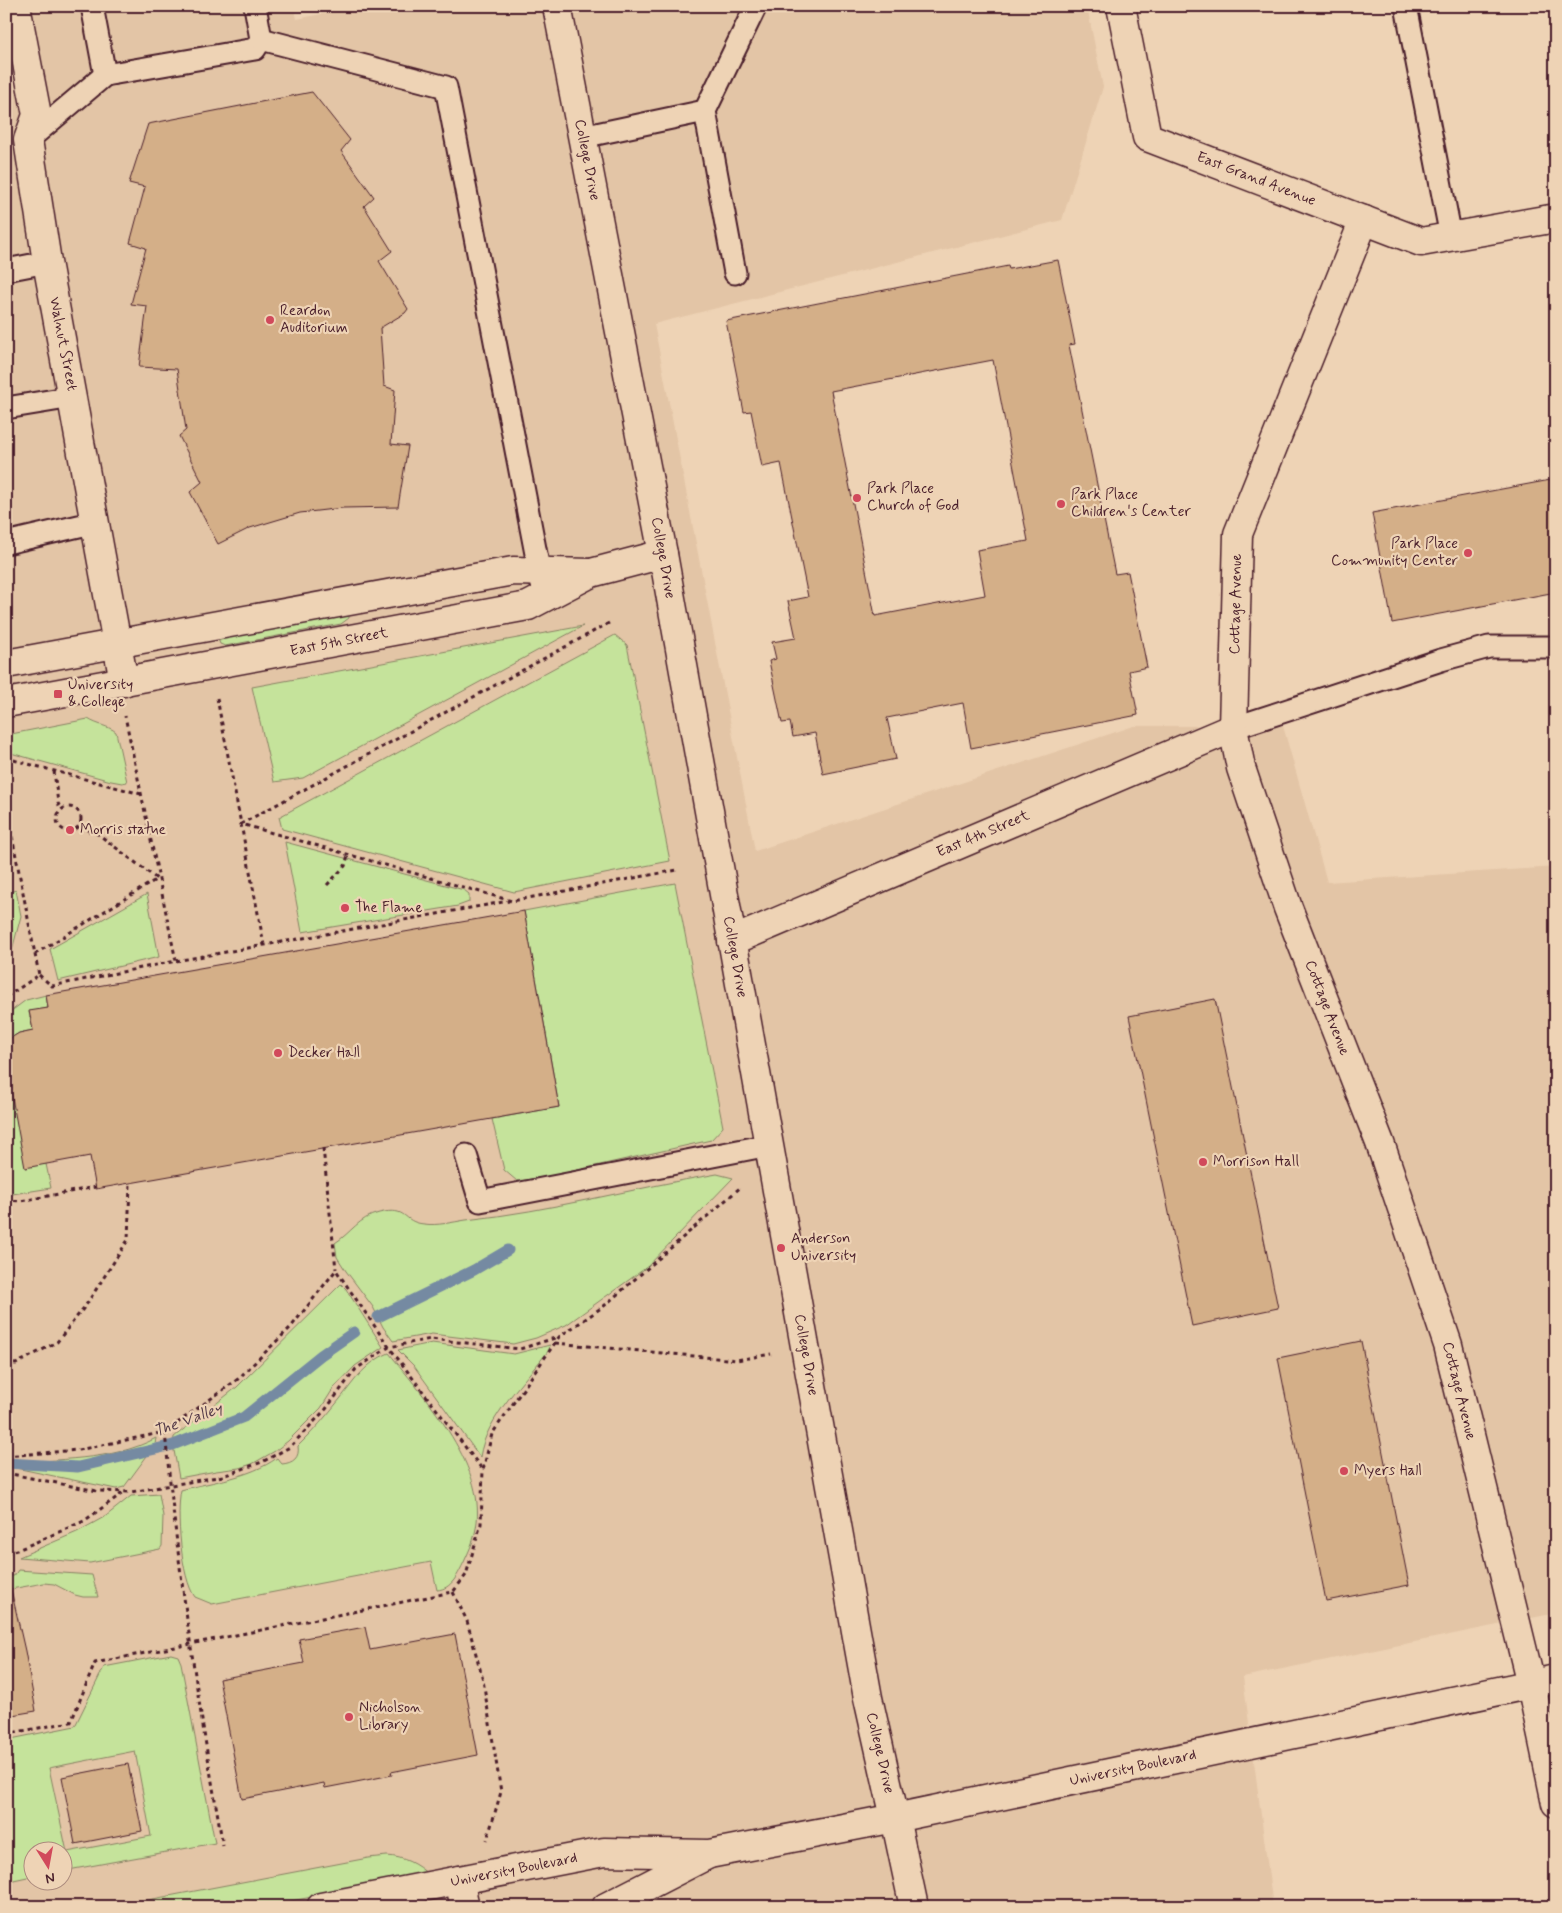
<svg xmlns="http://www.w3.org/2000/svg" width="1562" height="1913" font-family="Mynerve,sans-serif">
	<rect width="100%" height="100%" fill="#eed3b5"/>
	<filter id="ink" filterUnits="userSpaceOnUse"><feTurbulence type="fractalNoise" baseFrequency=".02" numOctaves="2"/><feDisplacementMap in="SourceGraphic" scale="10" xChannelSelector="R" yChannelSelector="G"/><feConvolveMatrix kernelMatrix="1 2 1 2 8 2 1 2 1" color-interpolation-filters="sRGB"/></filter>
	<g filter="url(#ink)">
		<!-- built -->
		<path fill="#e3c5a6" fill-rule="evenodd" d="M6 6H294L297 19 360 6H1087L1103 87 1062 220 654 324 755 851 1134 726H1283L1327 882 1556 867V1613L1243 1677 1273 1907H846L831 1901 801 1907H6ZM32 1850H62V1880H32Z"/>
		<!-- green -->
		<g fill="#c5e39b" stroke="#888163" fill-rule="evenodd">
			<path d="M349 614V618L341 624 225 646 220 644 218 639Z"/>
			<path d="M583 626 303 778 274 782 252 687Z"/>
			<path d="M615 635 627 645 670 861 514 892 282 829 279 817Z"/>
			<path d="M88 719C97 725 109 726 116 732L127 782 122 783 111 781 7 752 6 735Z"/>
			<path d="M285 842 464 890 469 894V902L458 906 302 932Z"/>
			<path d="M675 883 723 1127 711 1140 551 1176 517 1181 504 1170 492 1119 559 1107 524 911Z"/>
			<path d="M16 890 21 916 6 973V893Z"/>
			<path d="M147 894 159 957 58 981 50 949Z"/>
			<path d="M46 995 48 1008 29 1012 33 1030 19 1033 6 1041V1015L26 1000Z"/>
			<path d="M6 1065 46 1164 51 1188 6 1195Z"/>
			<path d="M717 1174 733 1178 647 1267 566 1325 536 1338 513 1344 432 1334 393 1341 383 1327 373 1307 346 1271 337 1257 335 1243C352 1232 358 1218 379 1213 409 1206 401 1222 424 1224 437 1226 453 1222 466 1220 551 1211 633 1188 717 1174Z"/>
			<path d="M341 1284 346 1289 383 1347 355 1366 333 1389 321 1408 288 1441 275 1451 252 1464 239 1468 216 1471 179 1478 173 1445 174 1437 237 1387Z"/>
			<path d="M432 1343 514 1354 550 1345 549 1350C525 1381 486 1417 480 1457L414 1366 398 1350Z"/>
			<path d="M389 1353C426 1399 491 1470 475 1533 473 1543 468 1553 464 1562 458 1574 452 1589 437 1590L431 1562 212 1604 195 1597C181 1579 176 1512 181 1490 214 1481 249 1478 277 1458L282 1464C293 1463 300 1458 298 1446 313 1432 327 1415 340 1399 355 1380 366 1362 389 1353Z"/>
			<path d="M156 1438 155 1445 124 1487 116 1489 6 1466V1464C55 1458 112 1462 156 1438Z"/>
			<path d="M159 1494 163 1516 162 1546 160 1549 90 1563 19 1557 77 1532 106 1516 131 1496Z"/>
			<path d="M18 1570 92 1575 98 1597H83L75 1595 54 1584 44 1583 11 1589 10 1585 6 1586V1575L14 1576Z"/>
			<path d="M171 1654 178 1656 181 1663 215 1843 63 1871 62 1850H32V1876L9 1881 6 1878V1740L75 1726 104 1667ZM135 1751 151 1836 67 1852 49 1768Z"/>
			<path d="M387 1856C404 1857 417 1864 429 1875L259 1907H111L368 1858Z"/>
		</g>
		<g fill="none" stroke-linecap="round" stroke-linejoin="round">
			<!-- stream -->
			<g stroke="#748aa2" stroke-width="11">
				<path d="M378 1317 474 1270 508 1250"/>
				<path d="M6 1463 78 1467 173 1445 244 1417 321 1355 354 1332"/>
			</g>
		</g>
		<!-- building -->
		<g fill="#d4af88" stroke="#4a1f2b" fill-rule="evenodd">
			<path d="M312 92 350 140 341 151 374 197 364 206 392 251 379 261 408 309 405 313 380 328 384 386 395 390 391 444 408 446 398 507 343 508 300 513 250 528 218 544 190 492 202 482 179 436 186 430 177 369 139 367 147 306 131 304 146 248 130 243 145 187 129 183 148 124Z"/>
			<path d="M1058 260 1075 344 1069 345 1115 574 1128 572 1147 667 1129 671 1138 715 971 748 963 703 887 718 896 759 823 774 815 733 793 737 790 722 782 723 769 661 776 659 772 642 796 638 788 601 808 597 781 463 762 467 751 411 744 412 726 321 1008 266 1009 269ZM993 360 1028 541 977 550 985 595 875 616 831 391Z"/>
			<path d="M1556 479V592L1392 623 1372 513Z"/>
			<path d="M524 911 559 1107 96 1189 90 1156 25 1168 6 1065V1041L19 1033 33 1030 29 1011 48 1008 46 995Z"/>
			<path d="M1215 999 1278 1308 1192 1326 1129 1016Z"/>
			<path d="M1361 1341 1409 1585 1326 1601 1278 1358Z"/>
			<path d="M10 1585 25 1651 36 1711 6 1716V1586Z"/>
			<path d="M365 1627 370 1650 455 1634 478 1755 391 1772 392 1775 325 1788 324 1783 242 1799 219 1679 304 1663 299 1639Z"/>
			<path d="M128 1764 142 1831 75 1844 62 1777Z"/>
		</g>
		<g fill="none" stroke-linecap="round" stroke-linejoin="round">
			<defs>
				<g id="service">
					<path d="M92 6 105 75 255 49 261 39 255 6"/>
					<path d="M1406 6 1451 237"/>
					<path d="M261 39 446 87 542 585"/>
					<path d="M582 137 705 111"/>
					<path d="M28 140 105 75"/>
					<path d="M6 270 47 262"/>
					<path d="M735 273 705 111 756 6"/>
					<path d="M6 408 73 397"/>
					<path d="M6 543 96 522"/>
					<path d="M1233 728 1441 660 1489 647H1556"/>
					<path d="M466 1155 480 1201 769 1145"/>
				</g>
				<g id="minor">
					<path d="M16 6 37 115 28 140 47 262 124 682"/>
					<path d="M1121 6 1147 137 1421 242 1556 218"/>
					<path d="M1364 220 1238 534 1233 728 1241 768 1288 908 1380 1143 1448 1345 1531 1684 1556 1803"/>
					<path d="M6 664 513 571 590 573"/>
					<path d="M6 703 528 606 591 573 663 554"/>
					<path d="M732 941 1233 728"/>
					<path d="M895 1818 914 1907"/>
					<path d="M459 1880 465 1907"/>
				</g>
				<path id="tertiary" d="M557 6 663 554 868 1698 895 1818"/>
				<g id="secondary">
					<path d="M321 1907 604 1852 709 1854 895 1818 1556 1679"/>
					<path d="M606 1907 707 1855"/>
				</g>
			</defs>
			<!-- service casing -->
			<use href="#service" stroke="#4a1f2b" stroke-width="25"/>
			<!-- minor casing -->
			<use href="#minor" stroke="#4a1f2b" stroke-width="31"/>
			<!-- tertiary casing -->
			<use href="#tertiary" stroke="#4a1f2b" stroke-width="31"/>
			<!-- secondary casing -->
			<use href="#secondary" stroke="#4a1f2b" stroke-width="31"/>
			<!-- path -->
			<g stroke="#4a1f2b" stroke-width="3" stroke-dasharray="4 4" stroke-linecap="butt">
				<path d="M609 623 241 824 512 901 677 870"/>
				<path d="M217 698 264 945"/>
				<path d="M6 758 141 794"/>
				<path d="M54 771 58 803 61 810"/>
				<path d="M6 805 39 975 6 997"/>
				<circle cx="69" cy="819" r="12"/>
				<path d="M327 885 345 866 348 855"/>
				<path d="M35 954 157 879 98 834 78 827"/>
				<path d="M176 961 509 901"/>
				<path d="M39 975 52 986 176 961 125 716"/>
				<path d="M323 1148 336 1269"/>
				<path d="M6 1200 21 1201 96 1187"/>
				<path d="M555 1343 737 1360 771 1354"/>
				<path d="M6 1363 16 1364 57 1342 86 1305 128 1240 130 1183"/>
				<path d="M165 1432C178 1571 199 1709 223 1846"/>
				<path d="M6 1456 78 1450 165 1432 238 1379 291 1327 336 1270 389 1347 482 1469"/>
				<path d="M6 1473 97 1491 131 1492 223 1476 262 1462 290 1447 326 1409 356 1369 389 1347 431 1339 520 1349 558 1337"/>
				<path d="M6 1553 20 1549 84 1521 124 1492"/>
				<path d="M453 1592 467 1621 483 1680 501 1792 487 1840"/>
				<path d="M6 1734 71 1722 95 1663 453 1592 466 1575 481 1524 483 1470 492 1434 559 1337 604 1306 742 1186"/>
			</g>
			<!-- service -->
			<use href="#service" stroke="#eed3b5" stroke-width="21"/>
			<!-- minor -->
			<use href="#minor" stroke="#eed3b5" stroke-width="28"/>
			<!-- tertiary -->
			<use href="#tertiary" stroke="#eed3b5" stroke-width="28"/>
			<!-- secondary -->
			<use href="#secondary" stroke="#eed3b5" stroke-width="28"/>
		</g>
	</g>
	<!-- markers -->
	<g fill="#d1495b" stroke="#eed3b5" stroke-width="2">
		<circle cx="270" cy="320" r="5"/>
		<circle cx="857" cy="498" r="5"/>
		<circle cx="1061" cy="504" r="5"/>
		<circle cx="1468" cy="553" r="5"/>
		<rect x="53" y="689" width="10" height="10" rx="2.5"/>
		<circle cx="70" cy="830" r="5"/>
		<circle cx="345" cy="908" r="5"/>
		<circle cx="278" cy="1053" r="5"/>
		<circle cx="1203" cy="1162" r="5"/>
		<circle cx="781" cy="1248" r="5"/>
		<circle cx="1344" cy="1471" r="5"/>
		<circle cx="349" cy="1717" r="5"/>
	</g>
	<g text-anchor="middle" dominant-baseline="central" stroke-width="4.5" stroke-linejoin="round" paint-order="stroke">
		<!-- street labels -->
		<g font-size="15" fill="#4a1f2b" stroke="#eed3b5">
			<text transform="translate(587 160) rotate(79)">College Drive</text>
			<text transform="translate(1256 179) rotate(21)">East Grand Avenue</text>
			<text transform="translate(63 344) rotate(79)">Walnut Street</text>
			<text transform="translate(663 558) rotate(80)">College Drive</text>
			<text transform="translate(1236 604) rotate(-89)">Cottage Avenue</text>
			<text transform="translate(339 642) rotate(-11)">East 5th Street</text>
			<text transform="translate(983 834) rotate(-23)">East 4th Street</text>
			<text transform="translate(735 957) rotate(80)">College Drive</text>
			<text transform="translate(1327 1008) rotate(69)">Cottage Avenue</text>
			<text transform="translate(806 1355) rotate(80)">College Drive</text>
			<text transform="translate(1459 1391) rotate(76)">Cottage Avenue</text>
			<text transform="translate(880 1753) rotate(77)">College Drive</text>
			<text transform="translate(1133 1768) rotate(-12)">University Boulevard</text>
			<text transform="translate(514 1870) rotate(-11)">University Boulevard</text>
		</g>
		<!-- poi labels -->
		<g font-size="15" fill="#4a1f2b" stroke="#eed3b5" text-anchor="start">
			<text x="280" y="311">Reardon<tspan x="280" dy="17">Auditorium</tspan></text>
			<text x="867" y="489">Park Place<tspan x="867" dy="17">Church of God</tspan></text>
			<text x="1071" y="495">Park Place<tspan x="1071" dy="17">Children's Center</tspan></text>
			<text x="1458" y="544" text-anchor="end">Park Place<tspan x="1458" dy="17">Community Center</tspan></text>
			<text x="68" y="685">University<tspan x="68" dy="17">&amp; College</tspan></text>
			<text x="80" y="830">Morris statue</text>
			<text x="355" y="908">The Flame</text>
			<text x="288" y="1053">Decker Hall</text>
			<text x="1213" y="1162">Morrison Hall</text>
			<text x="791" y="1239">Anderson<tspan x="791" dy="17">University</tspan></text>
			<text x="1354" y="1471">Myers Hall</text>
			<text x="359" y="1708">Nicholson<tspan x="359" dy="17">Library</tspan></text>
		</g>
		<!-- water labels -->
		<g font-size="16" font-style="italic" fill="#543a49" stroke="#eed3b5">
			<text transform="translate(188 1420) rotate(-20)">The Valley</text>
		</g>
	</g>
	<!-- margin -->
	<rect width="1562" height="1913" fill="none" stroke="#eed3b5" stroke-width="25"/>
	<rect x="12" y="12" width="1537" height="1888" fill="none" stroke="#4a1f2b" stroke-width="2" filter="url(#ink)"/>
	<!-- north arrow -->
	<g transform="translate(48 1866) rotate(169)"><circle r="24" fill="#eed3b5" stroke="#ac8b7e"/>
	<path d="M0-4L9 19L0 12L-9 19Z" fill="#d1495b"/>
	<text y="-8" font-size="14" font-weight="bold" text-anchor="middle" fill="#4a1f2b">N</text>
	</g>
</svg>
